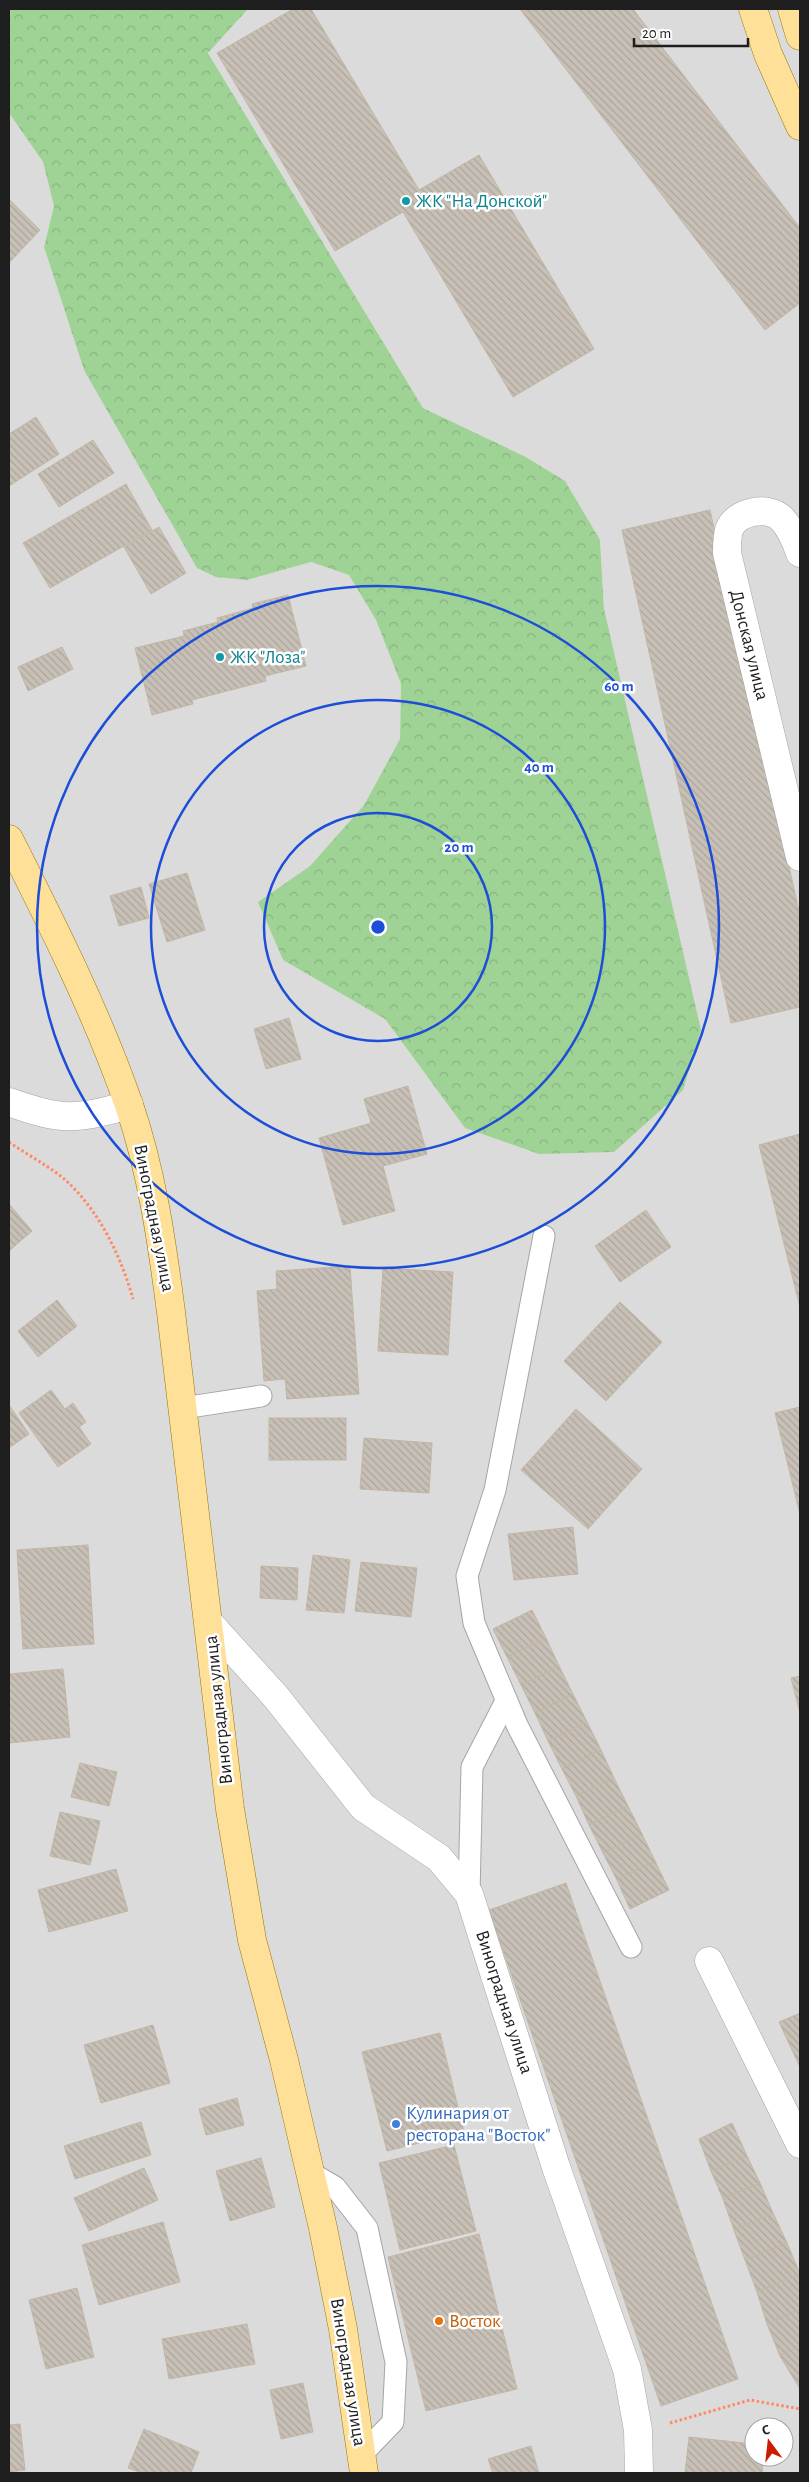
<svg xmlns="http://www.w3.org/2000/svg" width="809" height="2482" font-family="'Alegreya Sans',sans-serif">
	<defs>
		<pattern id="forest-crowns" width="20" height="18" patternUnits="userSpaceOnUse" patternTransform="scale(1.25)"><rect width="20" height="18" fill="#9fd295"/><path d="M2 6a3 3 0 1 1 6 0M12 15a3 3 0 1 1 6 0" fill="none" stroke="#88b480"/></pattern>
		<pattern id="building-back-hatch" width="6" height="6" patternUnits="userSpaceOnUse" patternTransform="scale(1.25)"><rect width="6" height="6" fill="#c8c0b6"/><path d="M-1 5l2 2M0 0l6 6M5-1l2 2" fill="none" stroke="#aba59c"/></pattern>
	</defs>
	<rect width="100%" height="100%" fill="#f0ede3"/>
	<!-- residential -->
	<path fill="#dcdbdb" fill-rule="evenodd" d="M248 9H800V2473H9V113L43 162 54 206 44 247 84 370 247 580 311 562 349 575 376 620 401 684 400 739 364 805 310 866 258 902 283 960 385 1019 465 1128 604 609 600 540 524 456 423 408 208 53ZM754 2427H784V2457H754Z"/>
	<!-- forest -->
	<path fill="url(#forest-crowns)" d="M9 9H248L208 53 423 408 524 456 565 481 600 540 604 609 701 1030 683 1090 614 1152 539 1154 465 1128 385 1019 283 960 258 902 310 866 364 805 400 739 401 684 376 620 349 575 311 562 247 580 216 577 197 568 84 370 44 247 54 206 43 162 9 113Z"/>
	<!-- building -->
	<g fill="url(#building-back-hatch)" stroke="#c2b6a5">
		<path d="M293 9H311L419 190 479 155 594 349 513 397 403 212 335 251 217 53Z"/>
		<path d="M520 9H633L800 228V303L765 330Z"/>
		<path d="M9 199 40 230 9 263Z"/>
		<path d="M36 417 59 454 9 486V434Z"/>
		<path d="M93 440 114 473 59 507 38 474Z"/>
		<path d="M126 484 152 530 50 588 23 543Z"/>
		<path d="M710 510 800 916V1007L731 1023 622 530Z"/>
		<path d="M159 527 186 573 151 594 124 547Z"/>
		<path d="M288 595 306 666 265 676 266 681 192 700 193 704 152 715 135 648 184 636 183 631 218 622 217 618 253 608 252 604Z"/>
		<path d="M62 647 73 669 28 691 18 667Z"/>
		<path d="M187 873 205 930 167 942 149 884Z"/>
		<path d="M141 887 149 918 119 926 110 896Z"/>
		<path d="M289 1018 301 1059 266 1069 254 1029Z"/>
		<path d="M408 1086 427 1154 383 1166 395 1211 343 1225 319 1138 371 1123 364 1099Z"/>
		<path d="M800 1134V1307L759 1145Z"/>
		<path d="M10 1205 32 1231 9 1251V1206Z"/>
		<path d="M646 1210 671 1247 620 1282 595 1246Z"/>
		<path d="M350 1266 359 1394 287 1399 285 1379 264 1381 257 1291 277 1289 276 1271Z"/>
		<path d="M383 1268 453 1272 448 1355 378 1351Z"/>
		<path d="M57 1300 77 1326 38 1357 18 1331Z"/>
		<path d="M620 1302 662 1342 606 1401 564 1361Z"/>
		<path d="M51 1390 65 1409 73 1403 86 1422 79 1427 91 1444 58 1467 19 1413Z"/>
		<path d="M9 1405 29 1434 9 1448Z"/>
		<path d="M800 1407V1514L775 1413Z"/>
		<path d="M576 1409 642 1469 588 1529 521 1470Z"/>
		<rect x="269" y="1418" width="77" height="42"/>
		<path d="M364 1438 432 1443 429 1493 360 1489Z"/>
		<path d="M573 1527 578 1574 514 1580 508 1534Z"/>
		<path d="M88 1545 94 1644 23 1649 17 1550Z"/>
		<path d="M313 1555 350 1560 344 1613 306 1610Z"/>
		<path d="M361 1562 417 1568 411 1617 355 1611Z"/>
		<path d="M261 1566 298 1568 297 1600 260 1598Z"/>
		<path d="M532 1610 546 1638 507 1657 493 1629Z"/>
		<path d="M546 1638 559 1666 521 1685 507 1657Z"/>
		<path d="M559 1666 573 1694 535 1713 521 1685Z"/>
		<path d="M63 1669 70 1737 9 1743V1674Z"/>
		<path d="M800 1676V1713L791 1678Z"/>
		<path d="M573 1694 587 1722 548 1741 535 1713Z"/>
		<path d="M587 1722 601 1750 562 1769 548 1741Z"/>
		<path d="M601 1750 614 1778 576 1796 562 1769Z"/>
		<path d="M80 1763 117 1772 109 1806 71 1797Z"/>
		<path d="M614 1778 628 1806 589 1825 576 1796Z"/>
		<path d="M628 1806 642 1834 603 1853 589 1825Z"/>
		<path d="M60 1812 100 1821 90 1865 50 1856Z"/>
		<path d="M642 1834 655 1861 617 1880 603 1853Z"/>
		<path d="M655 1861 669 1890 630 1909 617 1880Z"/>
		<path d="M116 1869 128 1911 49 1932 38 1890Z"/>
		<path d="M566 1883 738 2379 661 2406 489 1910Z"/>
		<path d="M800 2013V2067L779 2022Z"/>
		<path d="M153 2025 170 2083 101 2103 84 2045Z"/>
		<path d="M440 2033 464 2132 387 2151 362 2052Z"/>
		<path d="M237 2098 244 2125 206 2135 199 2109Z"/>
		<path d="M141 2122 151 2155 75 2179 64 2146Z"/>
		<path d="M732 2123 747 2156 711 2171 699 2139Z"/>
		<path d="M454 2145 476 2231 400 2250 379 2163Z"/>
		<path d="M747 2156 760 2183 723 2199 711 2171Z"/>
		<path d="M261 2158 275 2207 230 2221 216 2171Z"/>
		<path d="M144 2168 158 2200 89 2231 74 2198Z"/>
		<path d="M760 2183 773 2213 734 2230 723 2199Z"/>
		<path d="M773 2213 787 2243 745 2260 734 2230Z"/>
		<path d="M163 2222 180 2282 99 2305 82 2245Z"/>
		<path d="M479 2234 517 2389 426 2411 388 2257Z"/>
		<path d="M787 2243 800 2274 757 2292 745 2260Z"/>
		<path d="M800 2274V2309L767 2324 757 2292Z"/>
		<path d="M77 2288 94 2357 46 2369 29 2300Z"/>
		<path d="M800 2309V2345L780 2356 767 2324Z"/>
		<path d="M247 2324 255 2364 169 2379 162 2339Z"/>
		<path d="M800 2345V2389L780 2356Z"/>
		<path d="M303 2383 313 2432 281 2439 270 2390Z"/>
		<path d="M20 2424 25 2470 9 2472V2425Z"/>
		<path d="M144 2429 199 2452 191 2473H142L128 2468Z"/>
		<path d="M689 2437 754 2444V2457H763L762 2473H685Z"/>
		<path d="M531 2446 539 2473H493L488 2459Z"/>
	</g>
	<g fill="none" stroke-linecap="round" stroke-linejoin="round">
		<defs>
			<g id="lane">
				<path d="M544 1236 495 1490 467 1576 474 1623 517 1725 631 1947"/>
				<path d="M183 1408 261 1396"/>
				<path d="M469 1894 472 1767 506 1701"/>
				<path d="M311 2173 335 2187 367 2228 396 2362 393 2422 361 2455"/>
			</g>
			<g id="street">
				<path d="M800 553C796 541 791 529 782 519 768 505 736 511 729 530 727 537 727 546 727 553L800 857"/>
				<path d="M9 1102C62 1121 75 1120 129 1105"/>
				<path d="M209 1623 276 1697 363 1807 439 1858 469 1894 556 2167 627 2369 638 2430 639 2473"/>
				<path d="M709 1961 800 2144"/>
			</g>
			<g id="primary">
				<path d="M753 9 768 54 800 126"/>
				<path d="M792 9 800 36"/>
				<path d="M9 839C53 926 97 1013 129 1105 152 1172 162 1243 171 1312L230 1809 252 1940 284 2060 323 2228 343 2329 364 2473"/>
			</g>
		</defs>
		<!-- lane casing -->
		<use href="#lane" stroke="#a5a5a5" stroke-width="23"/>
		<!-- street casing -->
		<use href="#street" stroke="#a5a5a5" stroke-width="29"/>
		<!-- primary casing -->
		<use href="#primary" stroke="#987900" stroke-width="29"/>
		<!-- path -->
		<g stroke="#ff8965" stroke-width="3" stroke-dasharray="2.5 2.5" stroke-linecap="butt">
			<path d="M9 1142C26 1154 47 1165 63 1178 98 1208 121 1256 133 1299"/>
			<path d="M670 2423 750 2400 800 2409"/>
		</g>
		<!-- lane -->
		<use href="#lane" stroke="#fff" stroke-width="21"/>
		<!-- street -->
		<use href="#street" stroke="#fff" stroke-width="28"/>
		<!-- primary -->
		<use href="#primary" stroke="#ffe099" stroke-width="28"/>
	</g>
	<!-- distance rings -->
	<g fill="none" stroke="#1d4ed8" stroke-width="2.5">
		<circle cx="378" cy="927" r="114"/>
		<circle cx="378" cy="927" r="227"/>
		<circle cx="378" cy="927" r="341"/>
	</g>
	<!-- markers -->
	<g fill="#0f9aa8" stroke="#fff" stroke-width="2">
		<circle cx="406" cy="201" r="5"/>
		<circle cx="220" cy="657" r="5"/>
	</g>
	<circle fill="#3f7fe0" stroke="#fff" stroke-width="2" cx="396" cy="2124" r="5"/>
	<circle fill="#e8710a" stroke="#fff" stroke-width="2" cx="439" cy="2321" r="5"/>
	<g text-anchor="middle" dominant-baseline="central" stroke-width="5" stroke-linejoin="round" paint-order="stroke">
		<!-- culture labels -->
		<g font-size="19" fill="#0d838f" stroke="#fff" text-anchor="start">
			<text x="416" y="201">ЖК "На Донской"</text>
			<text x="230" y="657">ЖК "Лоза"</text>
		</g>
		<!-- street labels -->
		<g font-size="19" fill="#1e1e1e" stroke="#fff">
			<text transform="translate(749 645) rotate(76)">Донская улица</text>
			<text transform="translate(154 1218) rotate(79)">Виноградная улица</text>
			<text transform="translate(219 1710) rotate(-96)">Виноградная улица</text>
			<text transform="translate(504 2002) rotate(72)">Виноградная улица</text>
			<text transform="translate(348 2372) rotate(81)">Виноградная улица</text>
		</g>
		<!-- shop labels -->
		<g font-size="19" fill="#366cbe" stroke="#fff" text-anchor="start">
			<text x="406" y="2113">Кулинария от<tspan x="406" dy="22">ресторана "Восток"</tspan></text>
		</g>
		<!-- food labels -->
		<g font-size="19" fill="#c56008" stroke="#fff" text-anchor="start">
			<text x="449" y="2321">Восток</text>
		</g>
	</g>
	<circle cx="378" cy="927" r="8" fill="#1d4ed8" stroke="#fff" stroke-width="2.5"/>
	<g font-size="15" text-anchor="middle" font-weight="bold" fill="#1d4ed8" stroke="#fff" stroke-width="5" stroke-linejoin="round" paint-order="stroke">
		<text x="619" y="691">60 m</text>
		<text x="539" y="772">40 m</text>
		<text x="459" y="852">20 m</text>
	</g>
	<!-- border -->
	<rect width="809" height="2482" fill="none" stroke="#1e1e1e" stroke-width="20"/>
	<!-- north arrow -->
	<g transform="translate(769 2442) rotate(345)"><circle r="24" fill="#ffffff" stroke="#a5a5a5"/>
	<path d="M0-4L9 19L0 12L-9 19Z" fill="#cc1b00"/>
	<text y="-8" font-size="14" font-weight="bold" text-anchor="middle" fill="#1e1e1e">С</text>
	</g>
	<!-- scale -->
	<path d="M634 38v8h114v-8" fill="none" stroke="#1e1e1e" stroke-width="2.5"/>
	<text x="642" y="38" font-size="15" fill="#1e1e1e" stroke="#ffffff" stroke-width="4" paint-order="stroke">20 m</text>
</svg>
